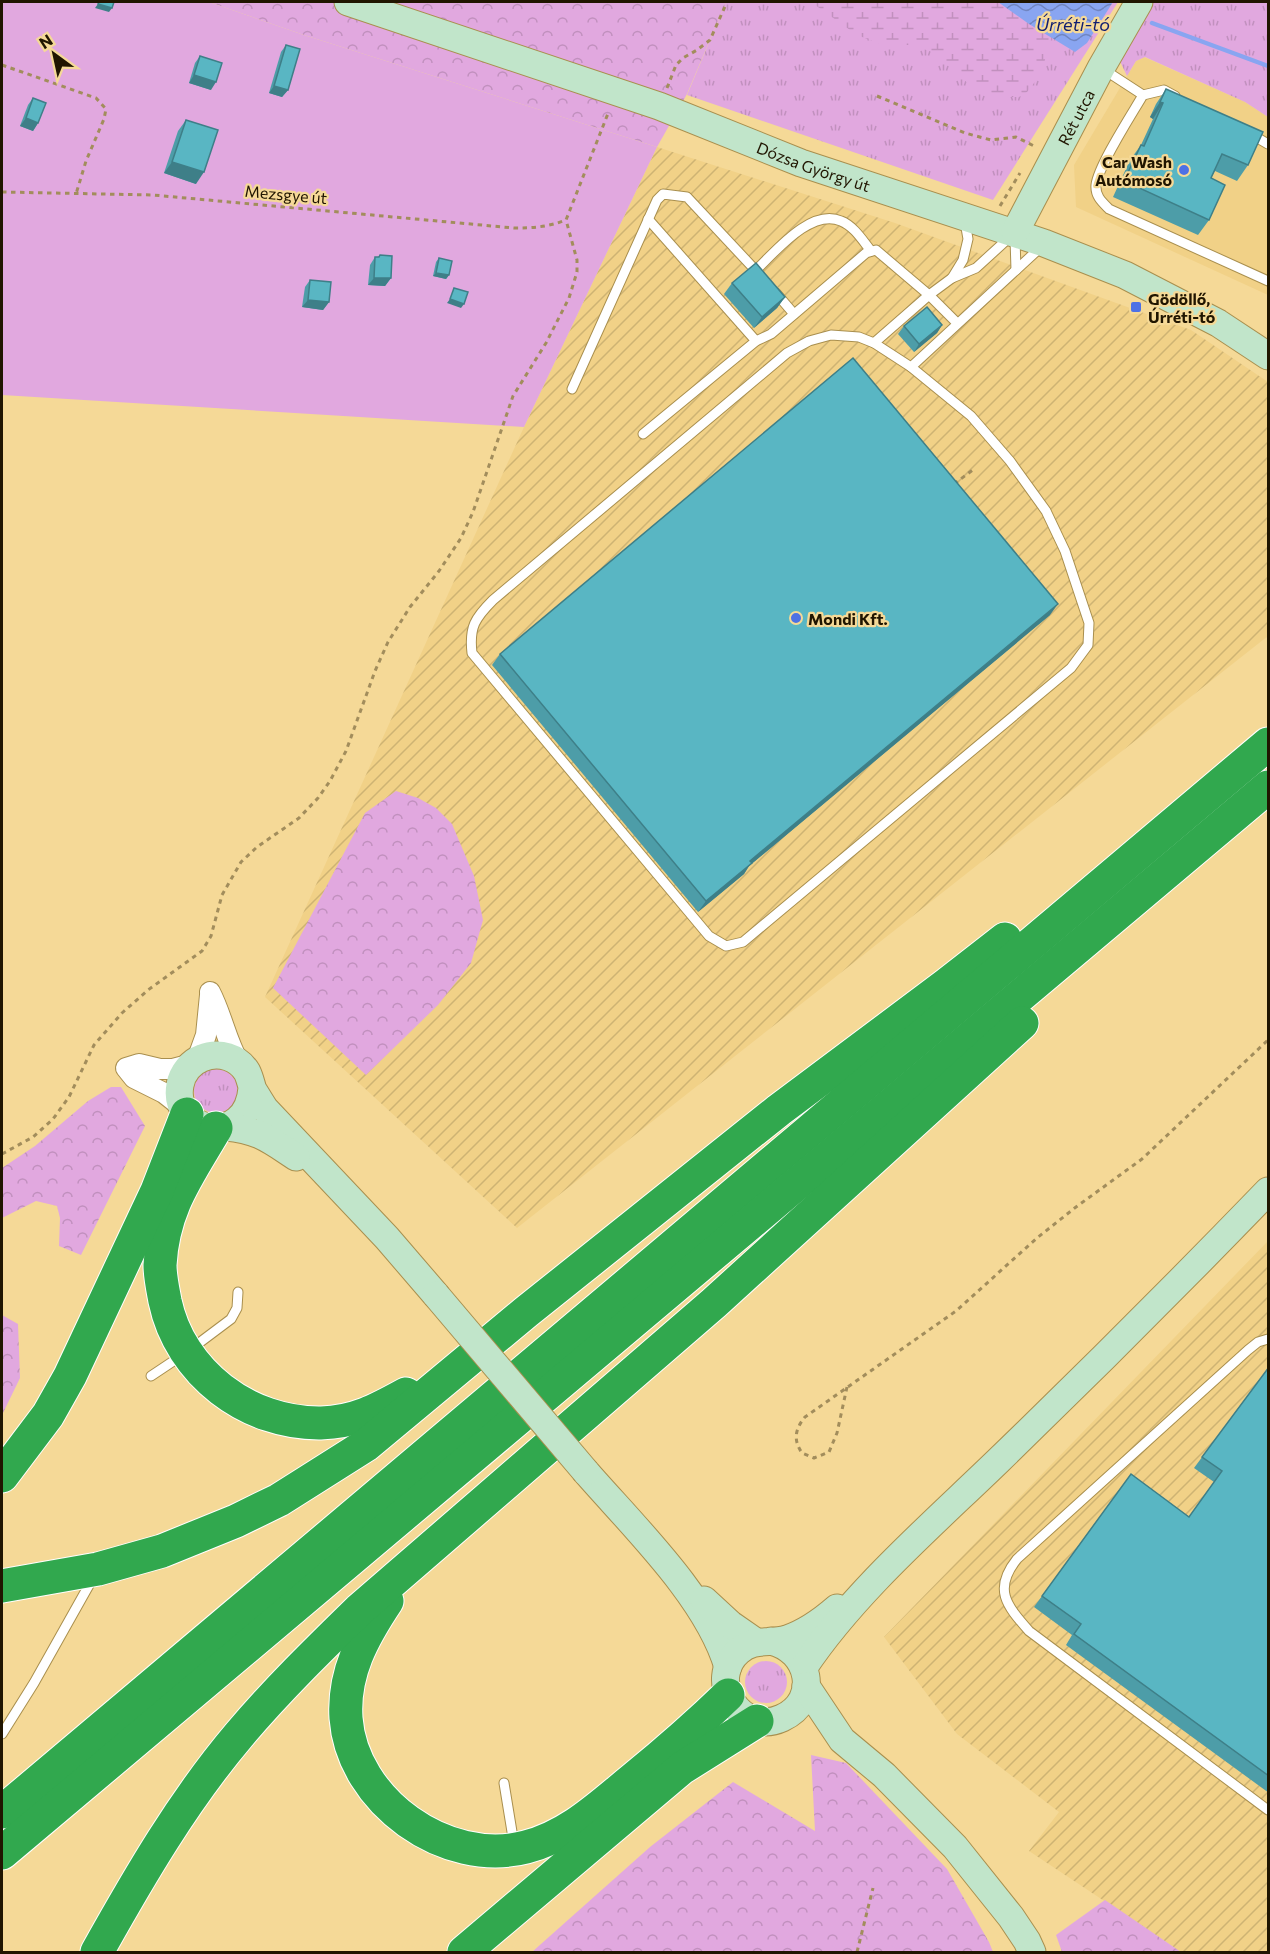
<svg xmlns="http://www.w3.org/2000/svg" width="1270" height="1954" font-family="Commissioner,sans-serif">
	<defs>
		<pattern id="industrial-furrows" width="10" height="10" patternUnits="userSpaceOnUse" patternTransform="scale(1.5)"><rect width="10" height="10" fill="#f1d187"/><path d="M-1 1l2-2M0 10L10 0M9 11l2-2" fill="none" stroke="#ceb373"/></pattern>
		<pattern id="grass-tufts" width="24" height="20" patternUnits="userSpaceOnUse" patternTransform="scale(1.5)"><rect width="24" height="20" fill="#e1a8df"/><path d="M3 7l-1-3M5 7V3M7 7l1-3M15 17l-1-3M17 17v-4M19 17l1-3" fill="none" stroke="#c190be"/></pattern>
		<pattern id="forest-crowns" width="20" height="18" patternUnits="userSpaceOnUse" patternTransform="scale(1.5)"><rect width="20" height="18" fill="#e1a8df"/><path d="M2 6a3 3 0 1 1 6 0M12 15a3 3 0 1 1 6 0" fill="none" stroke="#c190be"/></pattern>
		<pattern id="wetland-marsh" width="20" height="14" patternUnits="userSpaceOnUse" patternTransform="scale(1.5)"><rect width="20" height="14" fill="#e1a8df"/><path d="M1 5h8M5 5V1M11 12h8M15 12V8" fill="none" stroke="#c190be"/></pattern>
		<pattern id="water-waves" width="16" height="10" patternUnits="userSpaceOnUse" patternTransform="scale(1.5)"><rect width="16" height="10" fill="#89a5f1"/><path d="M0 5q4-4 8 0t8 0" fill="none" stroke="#7085c1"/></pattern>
	</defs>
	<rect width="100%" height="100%" fill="#f5d997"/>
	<!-- built -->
	<path fill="#f1d187" d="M1144 57 1245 102 1268 117V295L1076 207 1074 165 1136 61Z"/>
	<!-- industrial -->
	<g fill="url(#industrial-furrows)">
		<path d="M657 147 895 223 1191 330 1268 382V636L517 1228 265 997 524 427Z"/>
		<path d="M1268 1241V1952H1181L1029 1851 1059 1812 957 1734 884 1637Z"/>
	</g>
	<!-- grass -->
	<g fill="url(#grass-tufts)">
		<path d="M726 2H1118L993 200 687 95Z"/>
		<path d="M1152 2H1268V117L1245 102 1145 57 1136 61 1127 76 1118 57Z"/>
		<circle cx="216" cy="1091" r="22"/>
		<circle cx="766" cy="1682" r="21"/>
	</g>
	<!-- forest -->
	<g fill="url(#forest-crowns)">
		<path d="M209 2H726L687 94 657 147 304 35Z"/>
		<path d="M396 791 418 798 436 808 452 824 474 876 483 920 471 963 438 1005 366 1075 273 988 365 813Z"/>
		<path d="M111 1087H121L145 1126 81 1255 59 1246 60 1218 57 1206 36 1201 2 1218V1168L35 1146 88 1101Z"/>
		<path d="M2 1315 18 1324 20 1378 2 1415Z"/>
		<path d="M811 1755 846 1763 947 1869 989 1942 993 1952H532L650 1847 733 1782 815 1831Z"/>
		<path d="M1105 1900 1181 1952H1062L1056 1935Z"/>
	</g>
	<!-- wetland -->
	<path fill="url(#wetland-marsh)" d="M811 2H998L1051 38 1041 74 1027 92 1019 97H994L977 92 937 54 914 45H883L857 35Z"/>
	<!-- green -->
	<path fill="#e1a8df" d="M2 2H209L304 35 657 147 524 427 2 395Z"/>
	<!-- water -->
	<path fill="url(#water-waves)" d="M998 2H1113L1087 43 1075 52 1029 24Z"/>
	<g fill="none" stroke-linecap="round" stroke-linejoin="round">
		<!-- stream -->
		<path stroke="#89a5f1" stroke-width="4.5" d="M1152 23 1268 66"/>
		<defs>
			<g id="lane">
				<path d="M1103 69 1143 95"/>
				<path d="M1175 96 1164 90 1143 95C1132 114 1098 166 1096 185 1095 196 1102 202 1109 209L1268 281"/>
				<path d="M1249 133 1268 144"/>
				<path d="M648 219 756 341"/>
				<path d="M1015 238 1016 270"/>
				<path d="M756 270C776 251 811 208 841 221 854 226 863 241 871 251"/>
				<path d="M952 278 976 268 1011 236"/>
				<path d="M776 293 794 314"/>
				<path d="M831 335 859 337 874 343 911 367 971 416 1010 461 1046 511 1065 551 1089 623 1088 645 1071 668 743 942 726 946 709 936 472 653C469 627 475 618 493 600L787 353 809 341Z"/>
				<path d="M874 343 929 295 952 278 963 260 968 239 965 222"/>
				<path d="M911 367 1041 247"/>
				<path d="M572 389 657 200 663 194 687 197 759 274"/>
				<path d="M643 434 756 341 771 334 866 253 876 250 929 295 957 323"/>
				<path d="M1268 1339 1258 1342 1248 1350 1017 1559C993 1589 1006 1605 1029 1631L1268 1810"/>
				<path d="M151 1376 187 1352 231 1319 237 1308 238 1292"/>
				<path d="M2 1734 34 1683 93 1578"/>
				<path d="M504 1783 514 1844"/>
			</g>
			<g id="street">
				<path d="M210 992C222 1015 226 1040 239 1063"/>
				<path d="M197 1060 206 1035 210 995"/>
				<path d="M183 1108 164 1093 134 1078 126 1068 139 1064 160 1069H173L192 1064"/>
			</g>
			<g id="secondary">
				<path id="s1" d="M348 2 659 106 801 163 1044 243 1125 275 1218 323 1268 356"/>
				<path id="s2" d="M1015 232 1101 68 1139 2"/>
				<path d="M252 1088C247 1149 171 1133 180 1085 182 1073 191 1062 202 1058 219 1051 238 1057 247 1072 250 1078 251 1084 253 1090 257 1096 261 1103 265 1109L387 1238 436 1295"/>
				<path d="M226 1127C259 1130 270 1140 296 1157"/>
				<path d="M586 1472C633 1526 708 1598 728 1667"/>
				<path d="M704 1600 730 1624 756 1642"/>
				<path d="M771 1641C810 1650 821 1700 782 1718 741 1737 705 1680 739 1651 753 1638 770 1644 787 1639 805 1633 822 1621 837 1608"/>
				<path d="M804 1667C854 1592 934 1523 999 1460 1090 1372 1180 1282 1268 1191"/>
				<path d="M806 1686 842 1740 884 1775 955 1847 1011 1917 1027 1941 1032 1952"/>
			</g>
			<g id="highway">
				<path d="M216 1128C188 1176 163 1208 160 1265 160 1277 163 1290 165 1301 180 1373 248 1424 321 1423 355 1422 377 1410 406 1394"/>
				<path d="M2 1476 48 1415 70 1376 157 1191 187 1114"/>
				<path d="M2 1586 98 1569 162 1551 236 1521 279 1500 366 1445 526 1312 779 1110 946 985 1005 939"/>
				<path d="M387 1601C363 1637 343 1673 346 1718 352 1801 446 1868 526 1847 569 1836 600 1806 633 1779 666 1752 697 1725 728 1695"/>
				<path d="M2 1812 1268 744"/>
				<path d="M2 1853 1268 787"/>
				<path d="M97 1952C139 1877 183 1801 239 1735 276 1691 318 1650 359 1610L714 1303 1022 1023"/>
				<path d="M464 1952 682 1768 757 1721"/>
			</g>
		</defs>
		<!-- lane casing -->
		<use href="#lane" stroke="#a98f4e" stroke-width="11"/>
		<!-- street casing -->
		<use href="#street" stroke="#a98f4e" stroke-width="22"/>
		<!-- secondary casing -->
		<use href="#secondary" stroke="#a98f4e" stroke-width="29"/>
		<!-- highway casing -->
		<use href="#highway" stroke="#fff" stroke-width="35"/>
		<!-- path -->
		<g stroke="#a28d5c" stroke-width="3" stroke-dasharray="4.5 4.5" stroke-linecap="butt">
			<path d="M2 65 96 98 106 109 104 119 86 161 76 194"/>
			<path d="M667 88 676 65 683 58 697 50 710 40 727 2"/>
			<path d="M877 96 965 133 991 140 1016 137 1036 147"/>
			<path d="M2 192 153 195 514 228C533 228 548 227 566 220"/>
			<path d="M1000 206 1020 173"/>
			<path d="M954 484 974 469"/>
			<path d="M2 1154 33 1137 53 1119 69 1097 94 1045 122 1013 148 990 202 951 211 936 222 895 241 862 257 847 299 818 318 798 330 781 346 751 375 671 388 642 410 607 439 571 461 538 473 512 513 396 546 343 569 298 577 272V260L566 220 609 111"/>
			<path d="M847 1387 837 1433 829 1452 814 1458 802 1453C793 1440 795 1429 805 1417L956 1311 1037 1238 1076 1207 1142 1159 1268 1040"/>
			<path d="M857 1952 873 1888"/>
		</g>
		<!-- lane -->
		<use href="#lane" stroke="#fff" stroke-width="9"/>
		<!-- street -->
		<use href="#street" stroke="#fff" stroke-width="20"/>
		<!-- secondary -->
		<use href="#secondary" stroke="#c1e5ca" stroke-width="27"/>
		<!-- highway -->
		<use href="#highway" stroke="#31a84e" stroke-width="33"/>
		<defs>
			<path id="secondary-bridge" d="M436 1295 586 1472"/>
		</defs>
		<!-- secondary-bridge casing -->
		<use href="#secondary-bridge" stroke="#a98f4e" stroke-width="29" stroke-linecap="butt"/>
		<!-- secondary-bridge -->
		<use href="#secondary-bridge" stroke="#c1e5ca" stroke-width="27"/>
	</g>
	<!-- wall -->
	<g fill="#4d9da8">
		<path d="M286 45 288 90 282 97 269 93 281 52Z"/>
		<path d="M200 56 211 90 189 83 195 63Z"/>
		<path d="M1166 89 1248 165 1237 181 1215 171 1211 178 1209 220 1198 235 1113 197 1130 160 1141 145 1153 119 1150 117 1156 104Z"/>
		<path d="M33 98 38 123 33 131 20 126 28 105Z"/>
		<path d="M186 120 196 184 164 173 178 131Z"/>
		<path d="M380 255 391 278 385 286 368 285 370 265 375 257H378Z"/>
		<path d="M439 258 449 275 446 279 433 276 436 262Z"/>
		<path d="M310 280 329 302 323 310 302 307 305 287Z"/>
		<path d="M732 283 785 297 777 308 754 328 724 294Z"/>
		<path d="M942 325 937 333 914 352 898 334 904 326Z"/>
		<path d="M1050 615 749 866 744 874 698 912 492 665 500 654Z"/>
		<path d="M1269 1367V1793L1066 1645 1072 1635 1034 1607 1131 1474 1189 1517 1214 1482 1194 1468Z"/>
	</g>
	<!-- shaded-wall -->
	<g fill="#3e7f88">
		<path d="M98 4 112 8 109 12 95 8Z"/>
		<path d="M194 75 216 82 211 90 189 83Z"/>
		<path d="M274 86 288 90 282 97 269 93Z"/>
		<path d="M1160 102 1163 103 1153 119 1150 117Z"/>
		<path d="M26 118 38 123 33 131 20 126Z"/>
		<path d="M172 162 204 172 196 184 164 173Z"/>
		<path d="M436 273 449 275 446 279 433 276Z"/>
		<path d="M374 278H391L385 286 368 285Z"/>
		<path d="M785 297 777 308 754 328 762 317Z"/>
		<path d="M450 299 464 304 461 308 447 303Z"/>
		<path d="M308 300 329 302 323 310 302 307Z"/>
		<path d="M942 325 937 333 914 352 919 344Z"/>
		<path d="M1058 604 1050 615 749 866 744 874 698 912 706 901 750 861Z"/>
	</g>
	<!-- building -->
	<g fill="#59b6c3" stroke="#3e7f88" stroke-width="1.5">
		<path d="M99 2H114L112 8 98 4Z"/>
		<path d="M286 45 300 49 288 90 274 86Z"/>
		<path d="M200 56 222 63 216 82 194 75Z"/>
		<path d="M1166 89 1263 132 1248 165 1222 154 1211 178 1225 185 1209 220 1124 181 1141 145 1144 146 1163 103 1160 102Z"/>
		<path d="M33 98 46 103 38 123 26 118Z"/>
		<path d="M186 120 218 130 204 172 172 162Z"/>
		<path d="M380 255 392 256 391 278H374L375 257H379Z"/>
		<path d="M439 258 452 261 449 275 436 273Z"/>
		<path d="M756 263 785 297 762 317 732 283Z"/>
		<path d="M310 280 331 282 329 302 308 300Z"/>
		<path d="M454 288 468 292 464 304 450 299Z"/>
		<path d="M927 307 942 325 919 344 904 326Z"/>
		<path d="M853 358 1058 604 750 861 752 863 706 901 500 654Z"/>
		<path d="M1269 1367V1776L1074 1634 1081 1624 1042 1596 1131 1474 1189 1517 1222 1471 1202 1457Z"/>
	</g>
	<!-- markers -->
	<g fill="#4d71e5" stroke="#f5d997" stroke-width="2">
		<circle cx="1184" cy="170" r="6"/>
		<rect x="1130" y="301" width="12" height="12" rx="3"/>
		<circle cx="796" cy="618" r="6"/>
	</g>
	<g text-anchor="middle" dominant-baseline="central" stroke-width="4.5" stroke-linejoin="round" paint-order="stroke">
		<!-- street labels -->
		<g font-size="16" fill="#201500" stroke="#f5d997">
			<text stroke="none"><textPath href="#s2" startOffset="130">Rét utca</textPath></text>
			<text stroke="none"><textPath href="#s1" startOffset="494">Dózsa György út</textPath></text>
			<text transform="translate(286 194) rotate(5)">Mezsgye út</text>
		</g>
		<!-- poi labels -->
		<g font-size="16" font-weight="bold" fill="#201500" stroke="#f5d997" text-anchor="start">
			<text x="1172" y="161" text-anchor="end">Car Wash<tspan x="1172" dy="18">Autómosó</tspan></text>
			<text x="1148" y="298">Gödöllő,<tspan x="1148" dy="18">Úrréti-tó</tspan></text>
			<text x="808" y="618">Mondi Kft.</text>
		</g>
		<!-- water labels -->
		<g font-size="18" font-style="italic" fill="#0f1d71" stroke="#f5d997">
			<text x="1073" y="24">Úrréti-tó</text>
		</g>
	</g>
	<!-- border -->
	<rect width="1270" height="1954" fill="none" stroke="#201500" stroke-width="6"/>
	<!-- north arrow -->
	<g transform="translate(54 54) rotate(327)" stroke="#f5d997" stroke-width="4.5" paint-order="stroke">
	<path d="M0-4.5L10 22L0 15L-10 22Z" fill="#201500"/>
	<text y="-9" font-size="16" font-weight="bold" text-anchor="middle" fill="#201500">N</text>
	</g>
</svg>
